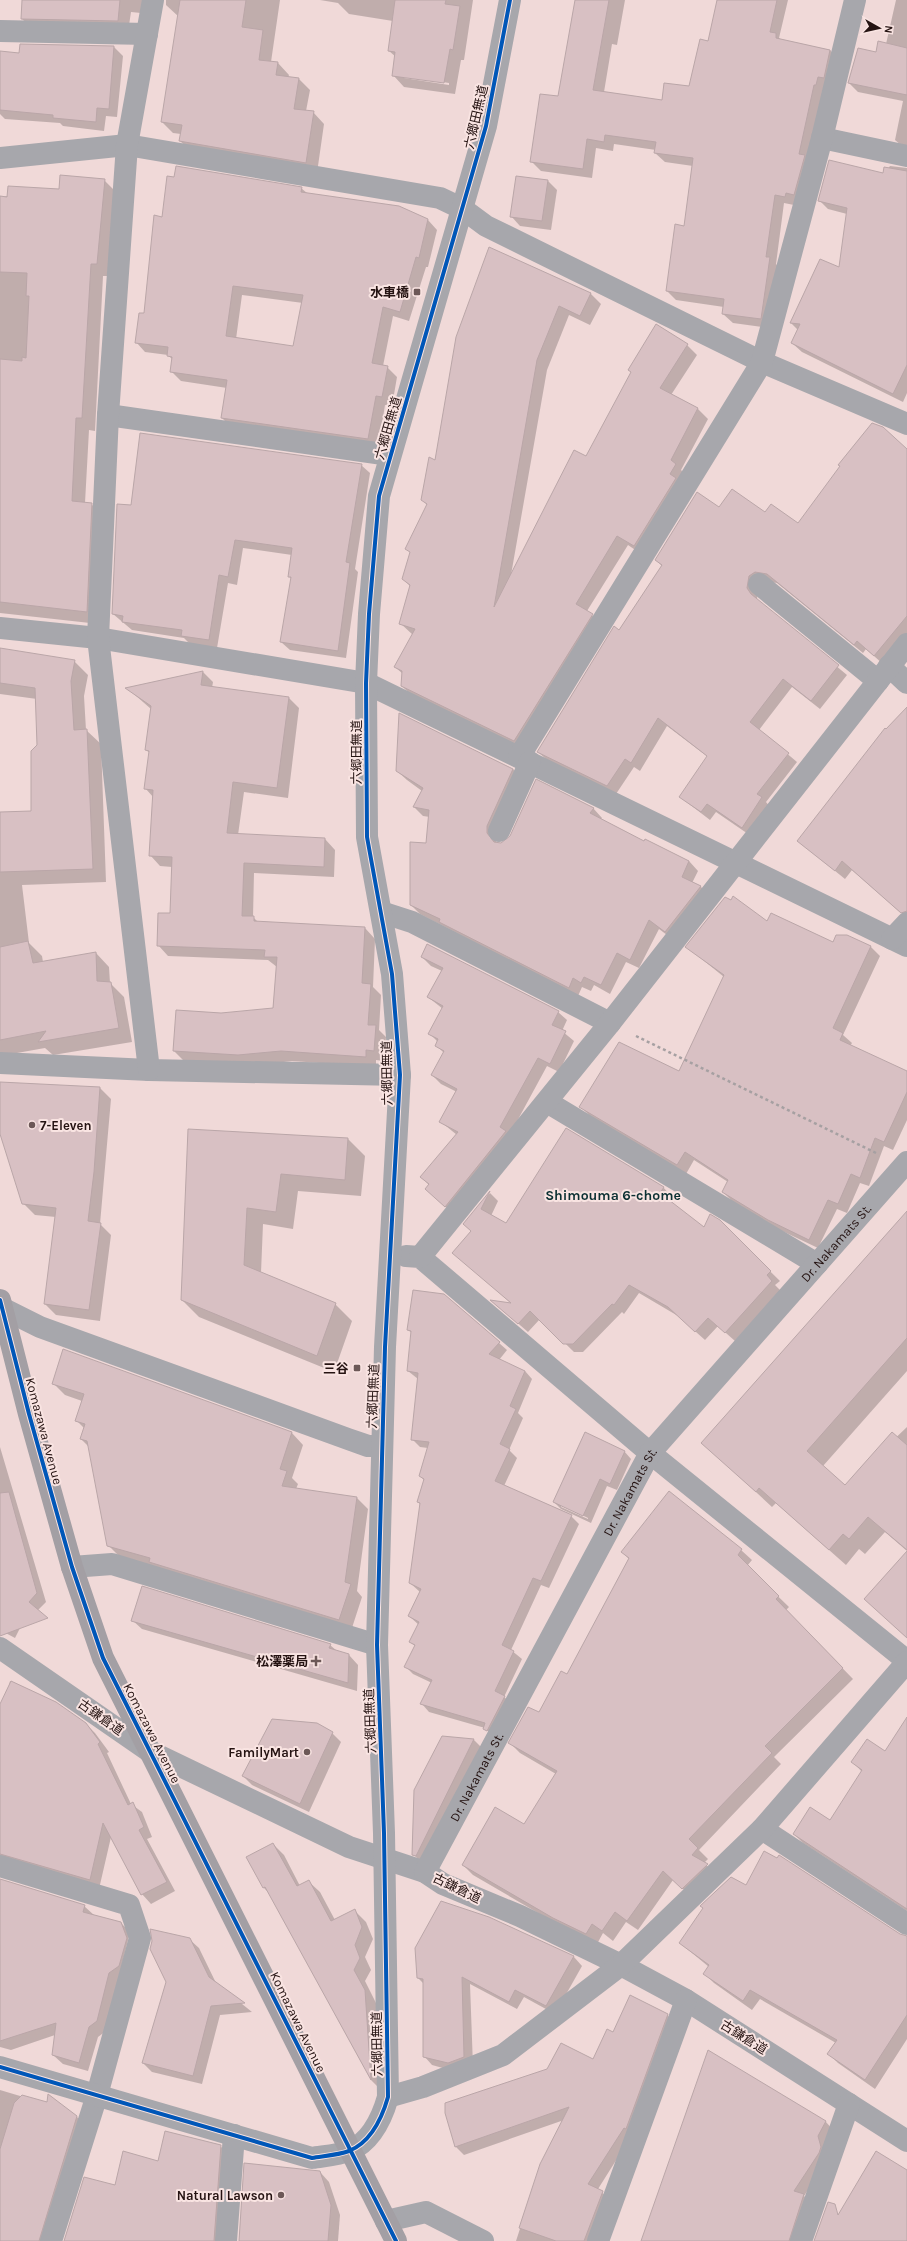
<svg xmlns="http://www.w3.org/2000/svg" width="907" height="2241" font-family="Karla,'Noto Sans JP',sans-serif">
	<rect width="100%" height="100%" fill="#f0d9d8"/>
	<!-- shadow -->
	<g fill="#0003" fill-rule="evenodd">
		<path d="M23 0H159L151 14 131 12 128 32 34 30 22 19Z"/>
		<path d="M166 0H280L271 62 278 63 289 75 288 78 299 79 310 90 306 111 313 112 324 124 317 173 192 152 180 141 181 134 173 133 162 122 179 17 166 5Z"/>
		<path d="M320 0H473L464 60H461L455 94 404 87 393 75 396 57 389 51 393 21 349 14 338 3ZM404 76 449 83V85L404 78Z"/>
		<path d="M576 0H625L617 45 612 44 604 92 663 101 690 88 708 42 718 0H788L779 38 782 40 830 50 839 60 794 205 784 203 776 264 779 268 770 328 733 323 723 314 724 307 676 300 667 291 685 227 693 166 665 162 655 153 656 150 614 144 613 151 596 148 592 178 541 171 531 161 559 97Z"/>
		<path d="M896 0H907V150L895 140 903 101 858 92 849 83 886 44Z"/>
		<path d="M114 47 123 56 117 117 106 116 104 131 63 126 60 123 5 119 0 114V66Z"/>
		<path d="M890 166 907 168V393L903 402 802 352 792 343 798 330 791 323 840 269 847 214 828 209 819 200 884 174Z"/>
		<path d="M104 180 117 193 110 276H103L95 431 89 430 85 503 91 504 104 516 99 624 0 613V197L60 190Z"/>
		<path d="M548 181 557 190 551 230 520 226 511 216Z"/>
		<path d="M301 188 307 193 428 220 437 230 428 267H426L409 321 393 316 383 366 387 367 397 377 392 406 385 405 378 449 232 428 222 418 227 388 181 381 171 371 173 360 168 355 145 352 136 342 145 315 163 218ZM242 295 303 303 294 347 236 339Z"/>
		<path d="M489 248 591 294 601 304 590 325 569 315 547 370 511 575 587 458 687 345 697 355 671 395 698 409 708 419 681 470 686 475 644 556 628 545 587 611 602 624 524 750 412 696 402 686 403 674 395 667 413 635 400 623 411 587 403 579 427 505 422 499 436 462Z"/>
		<path d="M907 451V635L883 664 866 649 863 653 777 583 764 581 758 585 757 600 847 675 820 709 792 687 759 730 797 762 766 802 770 807 751 836 716 812 710 820 680 797 708 757 667 726 640 771 634 767 616 794 547 760 538 752 662 566 656 560 719 508 765 514 798 524Z"/>
		<path d="M361 465 370 473 355 569 358 572 346 658 290 650 281 642 292 579 289 577 292 555 243 548 237 585 228 583 217 648 190 644 184 638 132 630 113 614 132 506Z"/>
		<path d="M0 649 74 661 88 675 84 696 86 730 101 744 106 882 22 885 29 943 42 956 43 962 96 953 109 967 110 983 124 997 132 1042 53 1055 45 1048 0 1056V813L32 812 38 745 37 699 0 694Z"/>
		<path d="M203 672 213 682 212 688 289 698 299 708 288 798 244 792 238 835 325 839 335 850 334 877 254 873 253 917 259 923 365 928 375 939 373 987 381 995 379 1030 386 1037 384 1061 376 1060V1067L292 1061 249 1066 184 1061 174 1051 221 1014 273 1009 277 967 268 960 168 956 158 945 171 914 172 867 160 866 150 855 154 798 145 788 150 753 146 750 151 709 127 688Z"/>
		<path d="M907 716V918L852 870 845 879 798 841 886 730Z"/>
		<path d="M513 769 522 779 496 836V843L501 844 593 808 602 818 601 819 644 843 689 861 698 871 692 883 701 887 710 896 675 941 659 929 639 968 626 962 610 994 594 985 591 991 582 987 578 996 420 914 411 905 427 844 430 817 423 816 414 807 422 791 407 780 397 771Z"/>
		<path d="M767 923 833 944 847 936 871 947 880 956 843 1035 852 1043 850 1046 907 1072V1120L893 1150 884 1146 869 1186 860 1183 847 1213 837 1209 818 1248 778 1229 732 1201 723 1192 728 1182 694 1160 686 1174 590 1116 581 1107 679 1072 724 977 687 947Z"/>
		<path d="M422 957 558 1012 567 1020 562 1031 574 1041 559 1072 547 1066 509 1136 454 1215 435 1197 429 1185 421 1177 457 1135 441 1122 457 1092 441 1084 432 1075 444 1053 436 1045 438 1042 429 1033 443 1009 428 997 442 971 431 966Z"/>
		<path d="M100 1088 111 1099 100 1224 111 1235 100 1321 56 1315 45 1304 56 1217 35 1215 23 1203 0 1131V1092Z"/>
		<path d="M189 1130 348 1139 365 1156 361 1196 298 1191 293 1229 263 1224 261 1273 335 1304 352 1321 334 1372 199 1317 182 1300Z"/>
		<path d="M663 1187 672 1197 669 1202 704 1228 719 1221 780 1281 775 1285 781 1291 735 1341 718 1326 705 1340 678 1316 639 1293 624 1314 622 1312 583 1352H574L540 1319 528 1332 493 1302 512 1304 454 1253 472 1231 464 1224 490 1193 498 1201 491 1216 507 1224Z"/>
		<path d="M907 1212V1371L823 1466 845 1486 907 1427V1551L885 1532 865 1554 859 1549 846 1565 776 1503 772 1507 703 1443Z"/>
		<path d="M444 1295 507 1350 499 1360 525 1371 532 1379 518 1413 523 1418 509 1450 517 1458 504 1486 568 1513 579 1524 549 1588 541 1585 511 1650 522 1659 504 1697 513 1705 493 1737 485 1728 429 1712 422 1704 432 1683 413 1674 405 1666 415 1646 410 1642 419 1625 409 1616 420 1592 410 1583 420 1504 418 1502 425 1481 420 1476 428 1448 420 1447 412 1439 418 1379 408 1371 412 1333 408 1330Z"/>
		<path d="M53 1383 292 1433 303 1445 292 1478 298 1484 296 1489 357 1498 368 1509 357 1591 362 1597 351 1631 120 1557 108 1545 89 1447 81 1439 85 1429 76 1420 82 1401 65 1395Z"/>
		<path d="M0 1447 46 1602 32 1616 27 1614 15 1638 0 1630Z"/>
		<path d="M624 1451 631 1459 617 1490 607 1486 591 1523 561 1509 554 1502ZM561 1505 588 1518V1519L561 1507Z"/>
		<path d="M741 1550 752 1560 747 1566 789 1607 786 1610 853 1679 774 1757 781 1764 699 1850 708 1859 704 1863 717 1875 693 1898 673 1880 638 1930 626 1922 613 1941 603 1933 597 1944 564 1928 473 1875 463 1865 524 1825 556 1774 520 1753 510 1743 539 1714 567 1675 629 1559 622 1552Z"/>
		<path d="M907 1552V1638L865 1599Z"/>
		<path d="M132 1620 330 1645 337 1651 349 1655 358 1665 357 1691 142 1629Z"/>
		<path d="M10 1681 55 1703 86 1724 95 1733 109 1752 107 1753 131 1804 142 1812 152 1837 147 1839 175 1891 151 1904 142 1894 111 1837 99 1889 0 1869V1725Z"/>
		<path d="M907 1719V1911L803 1843 794 1834 830 1821 862 1772 853 1762 885 1752Z"/>
		<path d="M332 1733 341 1742 309 1812 252 1785 243 1776Z"/>
		<path d="M443 1737 474 1740 483 1749 423 1864 413 1854Z"/>
		<path d="M273 1844 284 1855 300 1886 308 1881 320 1892 335 1920 355 1911 366 1922 373 1939 365 1957 371 1970 365 1981 376 2003 381 2090 371 2080 269 1893 264 1888 248 1858Z"/>
		<path d="M0 1880 84 1906 94 1915 121 1923 130 1932 106 2031 98 2037 88 2071 63 2064 53 2055 55 2035 11 2050 0 2047Z"/>
		<path d="M746 1886 907 1937V2039L875 2089 838 2063 829 2054 836 2043 760 1999 752 2010 714 1983 705 1974 709 1967 680 1943Z"/>
		<path d="M489 1918 574 1957 582 1966 555 2014 524 1997 517 2009 470 1984 473 2066 457 2072 432 2065 424 2056V1984L418 1978Z"/>
		<path d="M189 1939 199 1948 216 1983 252 2012 220 2015 202 2084 152 2072 143 2063Z"/>
		<path d="M667 2015 675 2023 632 2135 598 2189 610 2200 595 2241H516L541 2164 564 2120 464 2155 456 2147 446 2113 593 2061 613 2033Z"/>
		<path d="M708 2052 826 2122 834 2131 827 2161 804 2196 812 2203 799 2241H643Z"/>
		<path d="M0 2090 47 2104 77 2117 86 2126 48 2241H0Z"/>
		<path d="M220 2146 230 2155 223 2241H92L116 2186 159 2163Z"/>
		<path d="M320 2172 329 2182 340 2215 338 2241H239Z"/>
	</g>
	<!-- building -->
	<g fill="#d8c0c3" stroke="#baa6a8" fill-rule="evenodd">
		<path d="M22 0H120L118 21 21 19Z"/>
		<path d="M180 0H246L242 27 263 30 259 60 278 62 276 75 299 78 294 109 314 111 306 163 179 141 182 125 161 122Z"/>
		<path d="M395 0H446L445 4 460 6 453 50 450 49 444 83 392 76 395 52 388 51Z"/>
		<path d="M575 0H609L593 90 662 100 664 83 689 86 700 39 708 41 717 0H777L770 32 776 33V38L830 50 824 78 818 77 816 85H814L799 154 805 155 794 195 786 193 785 197 775 195 766 257H770L761 319 722 314 724 299 666 291 675 224 684 226 693 158 654 153 656 142 605 135 604 142 587 139 583 169 530 162 540 94 558 96Z"/>
		<path d="M878 41 907 48V95L848 83 858 48 876 52Z"/>
		<path d="M20 44 114 46 109 109 97 108 96 122 53 118V115L0 110V51L19 53Z"/>
		<path d="M829 160 883 173 884 167 907 171V365L893 394 791 343 800 324 790 323 820 259 839 267 847 208 818 201Z"/>
		<path d="M176 166 302 187 301 192 399 206 428 219 419 258 416 257 400 312 383 307 372 363 388 366 382 397 376 396 368 439 221 418 227 380 170 372 172 357 167 356 168 347 135 343 139 313H144L154 215 162 217 167 176 174 177ZM233 286 303 295 293 346 226 336Z"/>
		<path d="M60 175 105 179 97 264H91L82 418H76L72 501 92 503 87 612 0 602V359L22 361V357L26 358 29 296H26L27 273 0 272V196L7 197 8 186 59 189Z"/>
		<path d="M516 176 548 180 542 221 510 217Z"/>
		<path d="M489 247 591 293 580 316 559 306 537 360 494 607 574 450 586 456 631 372 628 370 656 324 688 344 660 388 698 408 671 460 676 464 670 474 676 478 634 546 617 536 576 604 593 614 514 741 401 686 402 671 394 667 415 629 399 624 410 585 402 579 410 552 405 549 427 504 421 500 429 457 435 460 456 337Z"/>
		<path d="M872 423 883 427 907 449V616L874 656 857 641 854 645 767 574 755 572 749 576 747 588 751 594 839 665 811 701 783 679 750 722 789 753 757 794 762 797 742 828 707 804 701 812 679 797 707 756 658 718 631 763 625 759 607 786 537 752 614 626 619 630 662 565 655 560 697 492 719 507 732 489 765 512 771 504 798 523 840 466 838 465Z"/>
		<path d="M140 433 362 464 346 562 350 563 338 651 280 642 291 577H288L292 548 235 540 228 577 219 575 209 640 181 636 182 630 122 622 123 616 112 614 117 504 131 505Z"/>
		<path d="M0 648 75 660 71 681 74 730 87 729 93 869 0 872V812L31 811V751L37 745 35 688 0 683Z"/>
		<path d="M203 671 201 685 289 697 277 788 233 782 227 833 325 838 324 867 244 863 242 916H254V921L365 927 362 983 371 984 368 1025H376L374 1051 366 1050V1057L281 1051 238 1055 173 1051 176 1010 221 1013 273 1008 277 957H264L265 950 157 946 158 913H170L172 857 149 856 153 790 144 789 149 751 145 750 151 706 125 688Z"/>
		<path d="M907 707V911L901 913 842 861 835 871 797 841 885 728 886 729Z"/>
		<path d="M399 713 513 769 487 826V833L494 842 501 843 510 836 536 779 594 808 590 813 644 841 645 839 689 861 682 877 701 886 665 932 649 920 630 960 617 953 601 985 584 977 581 983 573 978 569 988 439 922 440 919 410 905V842L426 843 429 810 413 807 423 788 396 771Z"/>
		<path d="M733 896 767 921 771 913 833 942 836 935H847L871 946 833 1028 843 1033 840 1040 907 1071V1092L884 1142 875 1138 860 1178 851 1174 838 1204 828 1200 809 1240 768 1220 722 1192 728 1180 685 1152 677 1165 579 1107 619 1042 679 1071 724 975 685 947 725 897 731 900Z"/>
		<path d="M28 941 33 963 96 952 97 981 111 982 119 1028 38 1042 46 1031 0 1040V947Z"/>
		<path d="M427 944 559 1011 552 1025 566 1031 550 1064 538 1058 500 1127 506 1131 445 1207 425 1189 429 1184 420 1177 458 1132 439 1122 457 1089 431 1075 444 1051 435 1046 438 1039 428 1034 443 1006 427 997 443 968 421 957Z"/>
		<path d="M0 1082 100 1087 94 1172 88 1221 101 1223 89 1310 44 1304 56 1208 22 1204 0 1134Z"/>
		<path d="M566 1128 664 1187 660 1193 704 1227 710 1214 720 1220 771 1271 767 1275 772 1281 725 1333 708 1318 695 1332 668 1307 629 1285 614 1305 612 1304 573 1344H563L530 1311 518 1324 490 1300 511 1303 452 1253 471 1231 463 1224 490 1191 481 1209 506 1223Z"/>
		<path d="M188 1129 348 1138 345 1180 281 1174 276 1212 247 1208 244 1265 336 1303 317 1356 181 1300Z"/>
		<path d="M907 1211V1338L807 1451 845 1485 892 1432 907 1445V1550L868 1517 849 1539 843 1534 829 1550 759 1488 756 1492 701 1443Z"/>
		<path d="M413 1290 444 1294 500 1342 489 1354 525 1371 510 1406 516 1409 500 1444 510 1449 495 1481 572 1515 541 1581 533 1578 502 1645 514 1651 495 1691 505 1696 487 1731 483 1729 485 1723 420 1704 432 1680 404 1667 415 1645 409 1642 419 1622 408 1616 421 1589 409 1583 420 1503 417 1502 424 1479 419 1476 429 1442 411 1440 418 1373 407 1371 411 1331 407 1330Z"/>
		<path d="M63 1349 292 1432 280 1469 287 1471 282 1486 357 1497 345 1582 351 1584 339 1620 149 1562 150 1558 107 1546 87 1441 80 1439 85 1424 75 1421 84 1394 52 1384Z"/>
		<path d="M585 1432 625 1451 610 1484 600 1479 583 1516 553 1502Z"/>
		<path d="M669 1491 742 1549 738 1555 779 1596 776 1599 843 1668 765 1746 772 1753 689 1839 698 1848 692 1855 708 1864 682 1889 663 1871 627 1921 615 1912 602 1931 592 1924 586 1934 553 1918 462 1865 495 1807 524 1824 557 1771 508 1743 528 1707 539 1712 561 1671 567 1674 629 1558 621 1552Z"/>
		<path d="M9 1492 37 1593 29 1602 48 1618 0 1636V1493Z"/>
		<path d="M907 1551V1638L864 1599Z"/>
		<path d="M142 1586 331 1644 329 1648 349 1654 348 1683 131 1621Z"/>
		<path d="M11 1681 56 1702 86 1723 100 1742 98 1744 128 1805 133 1802 144 1827 139 1830 167 1882 141 1895 103 1823 90 1880 0 1854V1704Z"/>
		<path d="M907 1717V1909L793 1834 810 1807 830 1820 862 1770 851 1762 867 1739 885 1751Z"/>
		<path d="M272 1719 317 1723 333 1732 300 1804 242 1776Z"/>
		<path d="M442 1736 474 1739 416 1856 412 1855 414 1790Z"/>
		<path d="M273 1843 297 1886 309 1880 331 1921 355 1909 362 1927 355 1945 360 1958 354 1970 365 1990 371 2080 265 1887 263 1888 246 1857Z"/>
		<path d="M764 1851 777 1858 779 1855 900 1934 907 1936V2015L865 2080 827 2054 837 2040 750 1990 743 2001 703 1974 709 1965 679 1943 703 1908 700 1906 731 1877 746 1885Z"/>
		<path d="M0 1879 85 1905 83 1912 121 1922 127 1938 119 1966 109 1973 97 2021 89 2027 79 2063 52 2055 56 2023 0 2041Z"/>
		<path d="M441 1901 489 1917 574 1956 546 2006 515 1990 509 2002 462 1977 464 2057 448 2063 423 2057V1979L417 1978 415 1948Z"/>
		<path d="M150 1929 190 1938 209 1977 245 2003 211 2006 193 2076 142 2063 166 1982 150 1949 152 1941Z"/>
		<path d="M630 1995 668 2014 626 2129 624 2128 588 2184 603 2191 584 2241H556L519 2228 540 2164 569 2107 455 2147 445 2113V2103L547 2069 561 2043 593 2059 607 2029 613 2032Z"/>
		<path d="M708 2050 826 2121 818 2136 821 2147 819 2153 794 2191 804 2194 789 2241H641Z"/>
		<path d="M48 2094 77 2116 39 2241H0V2149L14 2103 22 2095 47 2102Z"/>
		<path d="M165 2131 221 2145 214 2241H64L84 2177 115 2185 123 2151 158 2161Z"/>
		<path d="M876 2151 907 2170V2241H814L828 2202 835 2204 838 2215Z"/>
		<path d="M244 2163 320 2171 331 2205 328 2241H239Z"/>
	</g>
	<g fill="none" stroke-linecap="round" stroke-linejoin="round">
		<!-- path -->
		<path stroke="#a6a0a2" stroke-width="2.5" stroke-dasharray="3 3" stroke-linecap="butt" d="M636 1036 876 1153"/>
		<!-- minor -->
		<g stroke="#a7a7ac" stroke-width="22">
			<path d="M0 31 147 34"/>
			<path d="M822 138 907 156"/>
			<path d="M0 158 127 145 440 198 463 209 486 226 762 362 907 424"/>
			<path d="M108 415 390 455"/>
			<path d="M759 584 878 681"/>
			<path d="M0 628 98 638 366 683 907 946"/>
			<path d="M889 666 907 683"/>
			<path d="M519 757 762 362 822 138 855 0"/>
			<path d="M499 831 530 762"/>
			<path d="M381 912 412 922 610 1023"/>
			<path d="M892 939 907 923"/>
			<path d="M0 1063 149 1070 400 1075"/>
			<path d="M149 1070 98 638 108 415 127 145 153 0"/>
			<path d="M547 1102 817 1264"/>
			<path d="M406 1256 420 1257 650 1453 907 1661"/>
			<path d="M420 1257 610 1023 907 644"/>
			<path d="M0 1307 40 1327 348 1439 368 1446H382"/>
			<path d="M72 1567 112 1564 377 1645"/>
			<path d="M0 1648 149 1751 349 1847 425 1872 443 1884 520 1916 621 1965 686 2000 907 2141"/>
			<path d="M762 1829 907 1924"/>
			<path d="M0 1866 129 1905 140 1938 97 2095 51 2241"/>
			<path id="s1" d="M425 1872 650 1453 907 1162"/>
			<path d="M0 2067 312 2158C324 2156 338 2155 349 2151 371 2142 382 2118 388 2097L384 1833 377 1645 385 1347 400 1075 392 974 367 837 366 683 369 614 379 496 486 126 510 0"/>
			<path d="M388 2097 423 2087 503 2055 621 1965 762 1829 907 1662"/>
			<path d="M386 2221 426 2212 483 2241"/>
			<path d="M226 2241 234 2135"/>
			<path d="M598 2241 686 2000"/>
			<path d="M801 2241 849 2104"/>
		</g>
		<!-- major -->
		<path stroke="#a39fa4" stroke-width="22" d="M0 1300 29 1414 72 1567 103 1658 396 2241"/>
		<defs>
			<g id="cycleway">
				<path d="M0 1300 29 1414 72 1567 103 1658 396 2241"/>
				<path d="M0 2067 312 2158C324 2156 338 2155 349 2151 371 2142 382 2118 388 2097L384 1833 377 1645 385 1347 400 1075 392 974 367 837 366 683 369 614 379 496 486 126 510 0"/>
			</g>
		</defs>
		<!-- cycleway casing -->
		<use href="#cycleway" stroke="#f9e4e2" stroke-width="6"/>
		<!-- cycleway -->
		<use href="#cycleway" stroke="#0057b8" stroke-width="4"/>
	</g>
	<!-- markers -->
	<g fill="#6c5857" stroke="#f9e4e2" stroke-width="1.5">
		<rect x="413" y="288" width="8" height="8" rx="2"/>
		<circle cx="32" cy="1125" r="4"/>
		<rect x="353" y="1364" width="8" height="8" rx="2"/>
		<path d="M314 1655h4v4h4v4h-4v4h-4v-4h-4v-4h4z"/>
		<circle cx="307" cy="1752" r="4"/>
		<circle cx="281" cy="2195" r="4"/>
	</g>
	<g text-anchor="middle" dominant-baseline="central" stroke-width="4" stroke-linejoin="round" paint-order="stroke">
		<!-- street labels -->
		<g font-size="13" fill="#251312" stroke="#f9e4e2">
			<text transform="translate(476 117) rotate(-77)">六郷田無道</text>
			<text transform="translate(388 428) rotate(-74)">六郷田無道</text>
			<text transform="translate(356 752) rotate(-90)">六郷田無道</text>
			<text transform="translate(387 1073) rotate(-91)">六郷田無道</text>
			<text stroke="none"><textPath href="#s1" startOffset="756">Dr. Nakamats St.</textPath></text>
			<text transform="translate(373 1396) rotate(-88)">六郷田無道</text>
			<text transform="translate(44 1431) rotate(75)">Komazawa Avenue</text>
			<text stroke="none"><textPath href="#s1" startOffset="432">Dr. Nakamats St.</textPath></text>
			<text transform="translate(101 1717) rotate(35)">古鎌倉道</text>
			<text transform="translate(370 1721) rotate(-92)">六郷田無道</text>
			<text transform="translate(152 1733) rotate(63)">Komazawa Avenue</text>
			<text stroke="none"><textPath href="#s1" startOffset="108">Dr. Nakamats St.</textPath></text>
			<text transform="translate(457 1888) rotate(26)">古鎌倉道</text>
			<text transform="translate(298 2022) rotate(64)">Komazawa Avenue</text>
			<text transform="translate(744 2037) rotate(32)">古鎌倉道</text>
			<text transform="translate(377 2044) rotate(-91)">六郷田無道</text>
		</g>
		<!-- poi labels -->
		<g font-size="13" font-weight="bold" fill="#251312" stroke="#f9e4e2" text-anchor="end">
			<text x="409" y="292">水車橋</text>
			<text x="40" y="1125" text-anchor="start">7-Eleven</text>
			<text x="349" y="1368">三谷</text>
			<text x="308" y="1661">松澤薬局</text>
			<text x="299" y="1752">FamilyMart</text>
			<text x="273" y="2195">Natural Lawson</text>
		</g>
		<!-- neighbourhood labels -->
		<g font-size="14" font-weight="bold" fill="#0c3033" stroke="#f9e4e2">
			<text x="613" y="1195">Shimouma 6-chome</text>
		</g>
	</g>
	<!-- north arrow -->
	<g transform="translate(879 28) rotate(98)" stroke="#f9e4e2" stroke-width="3" paint-order="stroke">
	<path d="M0-3L7 15L0 10L-7 15Z" fill="#251312"/>
	<text y="-6" font-size="11" font-weight="bold" text-anchor="middle" fill="#251312">N</text>
	</g>
</svg>
